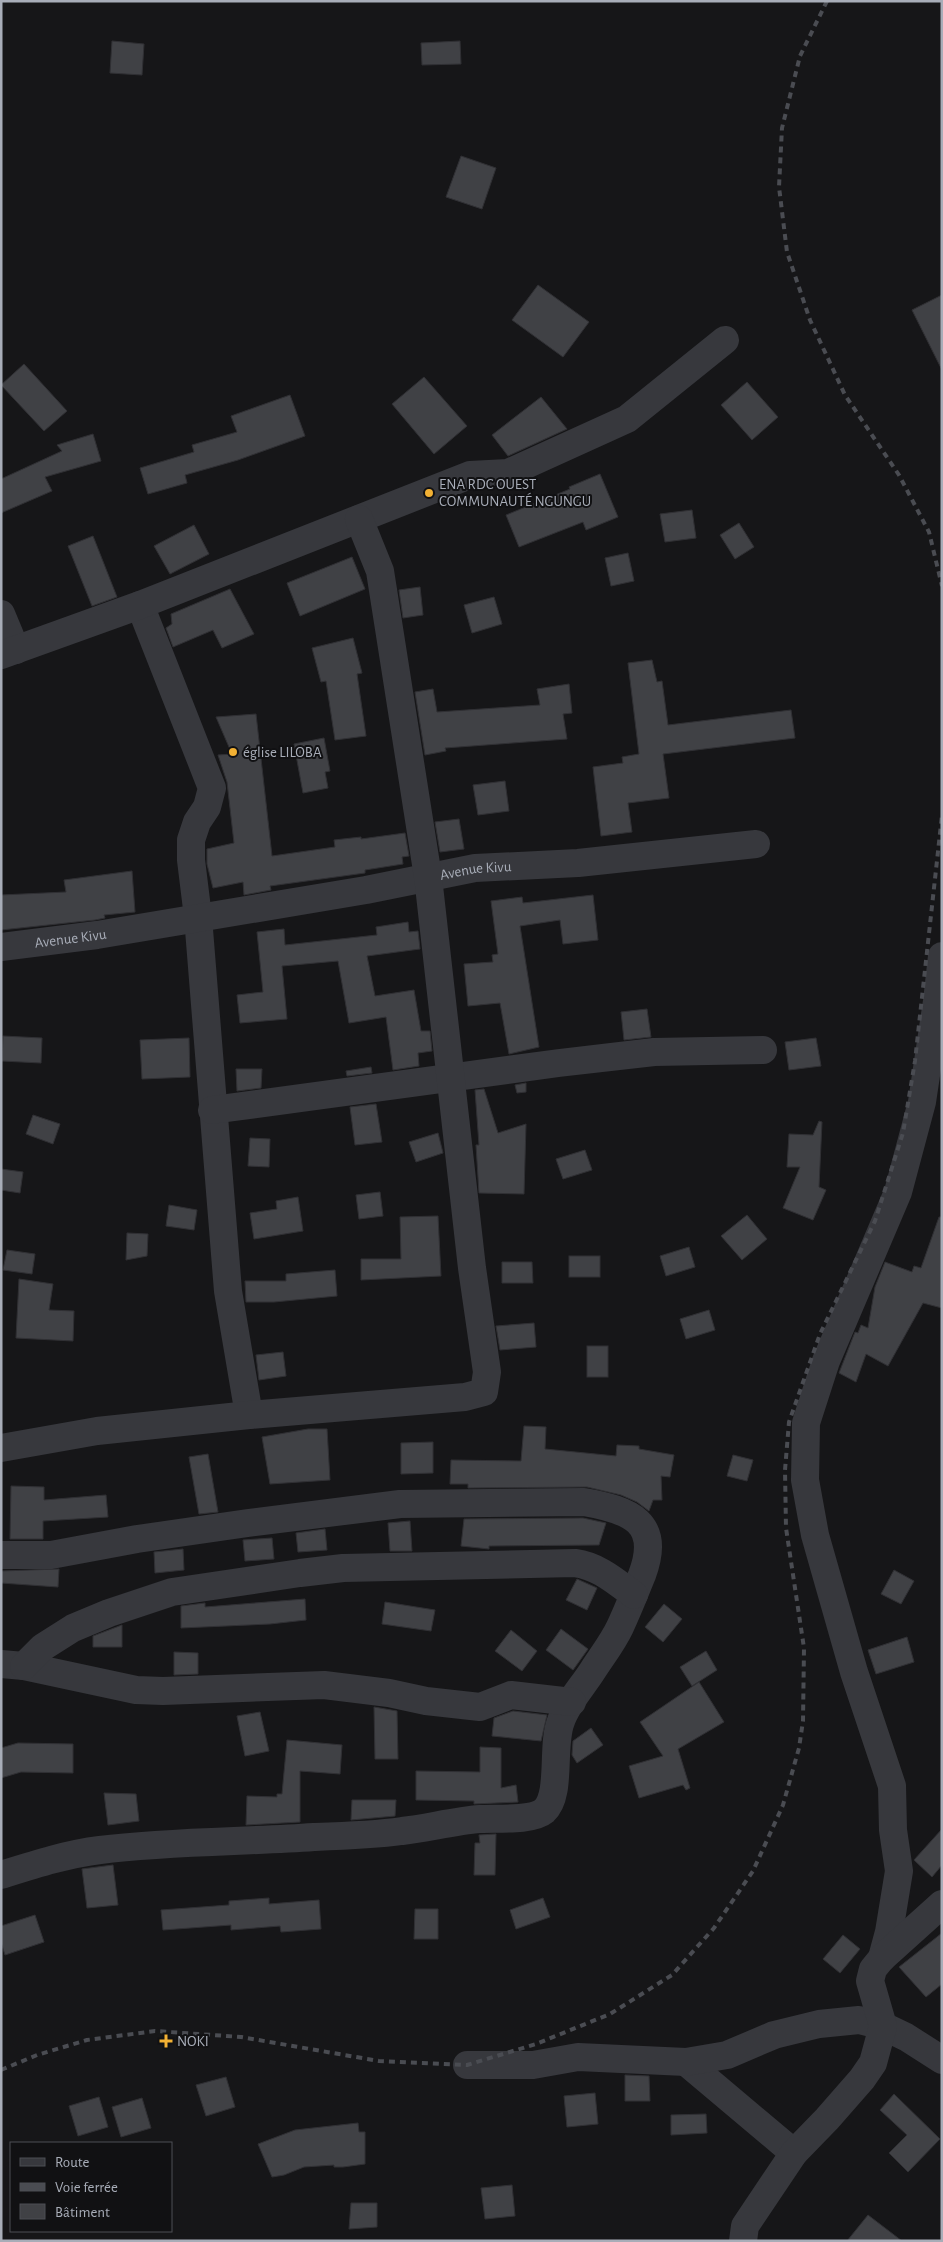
<svg xmlns="http://www.w3.org/2000/svg" width="943" height="2242" font-family="'Alegreya Sans',sans-serif">
	<rect width="100%" height="100%" fill="#161618"/>
	<!-- building -->
	<g fill="#404145" stroke="#303034">
		<path d="M112 41 144 44 142 75 110 73Z"/>
		<path d="M460 41 461 64 422 65 421 43Z"/>
		<path d="M461 156 496 168 482 209 446 197Z"/>
		<path d="M538 285 589 322 563 357 512 320Z"/>
		<path d="M942 295V370L912 310Z"/>
		<path d="M24 364 67 411 44 431 1 385Z"/>
		<path d="M424 377 467 426 434 454 392 404Z"/>
		<path d="M747 382 778 417 752 440 721 405Z"/>
		<path d="M290 395 305 436 238 460 185 475 187 483 148 494 140 468 194 452 192 445 237 432 231 416Z"/>
		<path d="M541 397 567 429 508 456 492 435Z"/>
		<path d="M93 434 101 461 45 477 52 491 1 513V479L62 451 57 445Z"/>
		<path d="M600 474 618 517 586 530 583 522 519 547 506 515 570 489 569 487Z"/>
		<path d="M692 510 696 538 665 542 660 514Z"/>
		<path d="M739 523 754 547 735 559 720 535Z"/>
		<path d="M194 525 209 554 170 574 154 546Z"/>
		<path d="M93 536 117 597 92 606 68 546Z"/>
		<path d="M628 553 634 581 611 586 605 558Z"/>
		<path d="M352 557 365 589 300 616 287 583Z"/>
		<path d="M420 587 423 615 403 618 399 590Z"/>
		<path d="M230 589 254 634 222 648 213 630 173 647 166 628 172 624 171 614Z"/>
		<path d="M494 597 502 624 472 633 464 605Z"/>
		<path d="M353 638 362 673 357 674 366 736 335 740 326 681 321 682 312 648Z"/>
		<path d="M652 660 657 682 662 681 668 725 791 710 795 738 663 754 669 798 628 803 632 832 601 836 593 767 623 763 622 757 639 754 628 663Z"/>
		<path d="M569 684 572 713 563 714 567 739 445 748 446 751 425 755 415 692 433 689 437 712 540 705 537 689Z"/>
		<path d="M256 714 272 856 335 847 334 840 361 837V839L405 833 409 856 402 857 403 864 365 870V873L270 886 271 890 244 895 243 882 213 888 207 864V849L234 843 227 782 218 755 232 754 216 717Z"/>
		<path d="M324 738 330 771 325 772 328 788 303 793 294 744Z"/>
		<path d="M505 781 509 811 478 815 473 785Z"/>
		<path d="M459 819 464 849 440 852 435 822Z"/>
		<path d="M132 871 135 912 104 915 105 918 95 920 1 930V895L66 892 64 880Z"/>
		<path d="M593 895 598 940 563 944 560 920 520 926 539 1047 509 1054 500 1003 468 1006 464 964 493 962 492 955 498 954 491 901 522 897 523 903Z"/>
		<path d="M408 922 409 932 418 931 420 949 367 956 375 996 414 990 421 1031H430L432 1051 418 1053 419 1066 393 1070 386 1017 349 1023 338 961 282 966 287 1019 240 1023 237 995 263 992 257 932 284 929 285 945 377 935 376 927Z"/>
		<path d="M647 1009 651 1037 624 1040 621 1012Z"/>
		<path d="M3 1036 42 1038 41 1063 2 1061Z"/>
		<path d="M189 1038 190 1077 142 1079 140 1040Z"/>
		<path d="M816 1038 821 1066 789 1070 785 1042Z"/>
		<path d="M371 1067 372 1073 347 1076 346 1071Z"/>
		<path d="M236 1069H262L261 1088 237 1091Z"/>
		<path d="M526 1083V1092L517 1093 515 1085Z"/>
		<path d="M484 1089 498 1133 526 1124 524 1194 479 1193 476 1145H479L475 1090Z"/>
		<path d="M376 1104 382 1142 355 1145 350 1107Z"/>
		<path d="M33 1115 60 1124 53 1144 26 1134Z"/>
		<path d="M819 1121 822 1122 819 1187 826 1190 813 1220 783 1208 800 1167H787L789 1134 813 1135Z"/>
		<path d="M438 1133 443 1153 416 1162 409 1142Z"/>
		<path d="M250 1138 270 1139 269 1167 248 1166Z"/>
		<path d="M585 1150 592 1170 563 1179 556 1159Z"/>
		<path d="M1 1169 23 1172 20 1193 1 1190Z"/>
		<path d="M380 1192 383 1216 359 1219 356 1195Z"/>
		<path d="M298 1197 303 1231 254 1239 250 1213 277 1209 276 1201Z"/>
		<path d="M169 1205 197 1210 194 1230 166 1226Z"/>
		<path d="M747 1215 767 1239 742 1260 721 1236Z"/>
		<path d="M438 1216 441 1276 361 1280V1259H401L400 1217Z"/>
		<path d="M939 1217H942V1308L923 1303 888 1366 866 1354 856 1382 839 1373 855 1332 858 1333 861 1325 868 1328 875 1287 885 1262 912 1272 914 1266 921 1268Z"/>
		<path d="M127 1233 148 1234 147 1256 126 1260Z"/>
		<path d="M689 1247 695 1267 666 1276 660 1256Z"/>
		<path d="M7 1250 35 1254 32 1274 3 1270Z"/>
		<rect x="569" y="1256" width="31" height="21"/>
		<path d="M502 1262H532L533 1283H502Z"/>
		<path d="M335 1270 337 1296 274 1302H246L245 1281H286V1274Z"/>
		<path d="M19 1279 53 1284 49 1310 74 1311 73 1341 16 1338Z"/>
		<path d="M709 1310 715 1330 686 1339 680 1319Z"/>
		<path d="M534 1323 536 1347 500 1350 496 1326Z"/>
		<rect x="587" y="1346" width="21" height="31"/>
		<path d="M283 1352 286 1376 259 1380 256 1355Z"/>
		<path d="M524 1426 546 1427 545 1449 616 1456 617 1445 639 1446V1449L674 1455 670 1477 661 1476 662 1500H653L649 1511 637 1502 621 1495 587 1487 468 1488V1484H450L451 1460 521 1461Z"/>
		<path d="M308 1429H327L330 1480 270 1484 262 1437Z"/>
		<path d="M433 1442V1473L401 1474V1443Z"/>
		<path d="M208 1454 218 1512 199 1514 189 1457Z"/>
		<path d="M733 1455 753 1460 747 1481 727 1476Z"/>
		<path d="M11 1486 44 1487V1500L106 1495 108 1517 43 1521V1539H10Z"/>
		<path d="M583 1518 606 1523 599 1545 489 1546V1549L461 1546 464 1519Z"/>
		<path d="M410 1521 412 1551H390L388 1523Z"/>
		<path d="M325 1529 327 1550 298 1552 296 1533Z"/>
		<path d="M272 1538 274 1559 245 1561 243 1540Z"/>
		<path d="M183 1549 184 1570 155 1573 154 1552Z"/>
		<path d="M59 1569 58 1587 1 1583V1571Z"/>
		<path d="M894 1570 914 1581 901 1604 881 1594Z"/>
		<path d="M577 1579 597 1588 587 1610 566 1600Z"/>
		<path d="M305 1599 306 1620 270 1624 181 1628V1606L205 1603V1607Z"/>
		<path d="M385 1602 435 1610 431 1631 382 1624Z"/>
		<path d="M664 1604 682 1619 663 1642 645 1627Z"/>
		<path d="M122 1625V1647H93V1636Z"/>
		<path d="M561 1629 588 1649 573 1670 546 1650Z"/>
		<path d="M511 1630 537 1651 522 1671 495 1651Z"/>
		<path d="M907 1637 914 1662 876 1674 868 1650Z"/>
		<path d="M706 1651 717 1670 692 1686 680 1667Z"/>
		<path d="M174 1652 198 1653V1674L174 1675Z"/>
		<path d="M699 1682 724 1722 678 1749 690 1788 686 1790 683 1785 639 1798 629 1766 663 1756 640 1722Z"/>
		<path d="M374 1707 397 1711 398 1759H375Z"/>
		<path d="M513 1711 547 1715 541 1741 492 1736 494 1718Z"/>
		<path d="M260 1712 269 1751 245 1756 237 1716Z"/>
		<path d="M591 1728 603 1745 577 1763 572 1755 573 1741Z"/>
		<path d="M287 1740 342 1745 340 1774 300 1771V1822L246 1825 247 1796 277 1797V1794H282Z"/>
		<path d="M18 1743 73 1744V1773L21 1772 1 1778V1748Z"/>
		<path d="M480 1747 501 1748V1788L516 1785 518 1802 474 1804V1801L416 1800V1771L480 1772Z"/>
		<path d="M104 1793 136 1794 139 1821 108 1825Z"/>
		<path d="M352 1800H396L395 1816 351 1820Z"/>
		<path d="M942 1829V1865L932 1877 914 1860Z"/>
		<path d="M496 1834 495 1875H474L475 1843H480L479 1835Z"/>
		<path d="M113 1865 118 1905 87 1908 82 1869Z"/>
		<path d="M269 1898V1904L319 1900 321 1929 281 1932 280 1926 231 1930V1925L163 1930 161 1910 229 1905V1901Z"/>
		<path d="M543 1898 550 1917 516 1929 510 1910Z"/>
		<path d="M415 1909H438V1939H414Z"/>
		<path d="M35 1915 44 1942 5 1955 1 1942V1926Z"/>
		<path d="M942 1933V1984L926 1997 899 1967Z"/>
		<path d="M843 1935 860 1949 840 1973 823 1959Z"/>
		<path d="M625 2075 649 2076 650 2101H625Z"/>
		<path d="M226 2077 235 2107 206 2116 196 2085Z"/>
		<path d="M595 2093 598 2124 567 2127 564 2096Z"/>
		<path d="M894 2094 940 2139 908 2172 889 2153 907 2135 880 2110Z"/>
		<path d="M99 2097 108 2127 78 2136 69 2106Z"/>
		<path d="M142 2098 151 2128 121 2137 112 2107Z"/>
		<path d="M706 2114 707 2133 671 2135V2115Z"/>
		<path d="M358 2123 359 2132H365V2164L343 2167H334V2165L304 2167 284 2175 272 2177 258 2144 295 2130Z"/>
		<path d="M512 2185 515 2216 485 2219 481 2188Z"/>
		<path d="M351 2203H377V2227L349 2229Z"/>
		<path d="M868 2215 902 2241H847Z"/>
	</g>
	<g fill="none" stroke-linecap="round" stroke-linejoin="round">
		<!-- minor -->
		<g stroke="#37383d" stroke-width="28">
			<path d="M140 605 212 788 207 807 197 822 191 840V860L198 917 228 1291 249 1415"/>
			<path d="M1 614 16 650"/>
			<path d="M1 655 140 605 470 475 508 473 627 419 725 340"/>
			<path id="s1" d="M1 947 97 935 366 890 475 868 578 863 756 844"/>
			<path d="M212 1110 559 1063 654 1052 763 1050"/>
			<path d="M1 1448 97 1431 249 1415 465 1397 484 1392 487 1372 472 1268 428 877 380 571 359 519"/>
			<path d="M1 1555H51L137 1539 248 1523 400 1504 584 1502C630 1510 662 1522 642 1575 635 1592 628 1610 620 1627 613 1642 602 1656 593 1670 583 1686 567 1703 561 1721 551 1746 562 1795 544 1811 532 1821 496 1818 480 1819 454 1821 428 1828 402 1831 373 1835 343 1836 314 1837 243 1842 171 1841 100 1850 67 1854 33 1865 1 1875"/>
			<path d="M1 1664 24 1666 136 1690 163 1691 324 1685 389 1693 426 1701 480 1707 511 1695 572 1702"/>
			<path d="M24 1666 43 1647 73 1628 109 1613 172 1592 300 1573 343 1568 575 1563C598 1566 615 1581 634 1595"/>
			<path d="M882 1958 889 1932 899 1871 893 1830 892 1786 854 1672 815 1535 805 1480 806 1423 826 1361 898 1192 922 1102 937 1001 942 956"/>
			<path d="M686 2062 794 2153"/>
			<path d="M467 2065H533L578 2057 686 2062 727 2055 774 2035 819 2024 859 2020 883 2026 906 2037 942 2060"/>
			<path d="M743 2241 745 2226 794 2153 827 2119 862 2079 873 2063 883 2026 870 1981 873 1969 882 1958 942 1904"/>
		</g>
		<!-- rail -->
		<g stroke="#4a4c52" stroke-width="4" stroke-dasharray="6 5" stroke-linecap="butt">
			<path d="M827 1 800 56 782 128 779 187 787 252 810 320 845 395 899 475 929 532 942 586"/>
			<path d="M1 2070 37 2055 87 2040 155 2031 241 2037 379 2061 467 2065 536 2044 610 2014 672 1975 714 1928 753 1871 783 1805 799 1748 803 1721 804 1648 786 1528 785 1470 789 1422 820 1334 875 1221 903 1133 915 1061 942 815"/>
		</g>
	</g>
	<!-- markers -->
	<g fill="#f2b134" stroke="#111113" stroke-width="2">
		<circle cx="429" cy="493" r="5"/>
		<circle cx="233" cy="752" r="5"/>
		<path d="M163.5 2033.5h5v5h5v5h-5v5h-5v-5h-5v-5h5z"/>
	</g>
	<g text-anchor="middle" dominant-baseline="central" stroke-width="4" stroke-linejoin="round" paint-order="stroke">
		<!-- poi labels -->
		<g font-size="15" fill="#a8adb8" stroke="#111113" text-anchor="start">
			<text x="439" y="484">ENA RDC OUEST<tspan x="439" dy="17">COMMUNAUTÉ NGUNGU</tspan></text>
			<text x="243" y="752">église LILOBA</text>
			<text x="177" y="2041">NOKI</text>
		</g>
		<!-- street labels -->
		<g font-size="15" fill="#a8adb8" stroke="#111113">
			<text stroke="none"><textPath href="#s1" startOffset="481">Avenue Kivu</textPath></text>
			<text stroke="none"><textPath href="#s1" startOffset="70">Avenue Kivu</textPath></text>
		</g>
	</g>
	<!-- border -->
	<rect width="943" height="2242" fill="none" stroke="#a8adb8" stroke-width="5"/>
	<!-- legend -->
	<rect x="10" y="2142" width="162" height="90" fill="#111113" stroke="#4d4f55"/>
	<rect x="20" y="2158" width="25" height="8" fill="#37383d" stroke="#4d4f55"/>
	<text x="55" y="2167" font-size="15" fill="#a8adb8">Route</text>
	<rect x="20" y="2183" width="25" height="8" fill="#4a4c52" stroke="#4d4f55"/>
	<text x="55" y="2192" font-size="15" fill="#a8adb8">Voie ferrée</text>
	<rect x="20" y="2204" width="25" height="15" fill="#404145" stroke="#4d4f55"/>
	<text x="55" y="2217" font-size="15" fill="#a8adb8">Bâtiment</text>
</svg>
